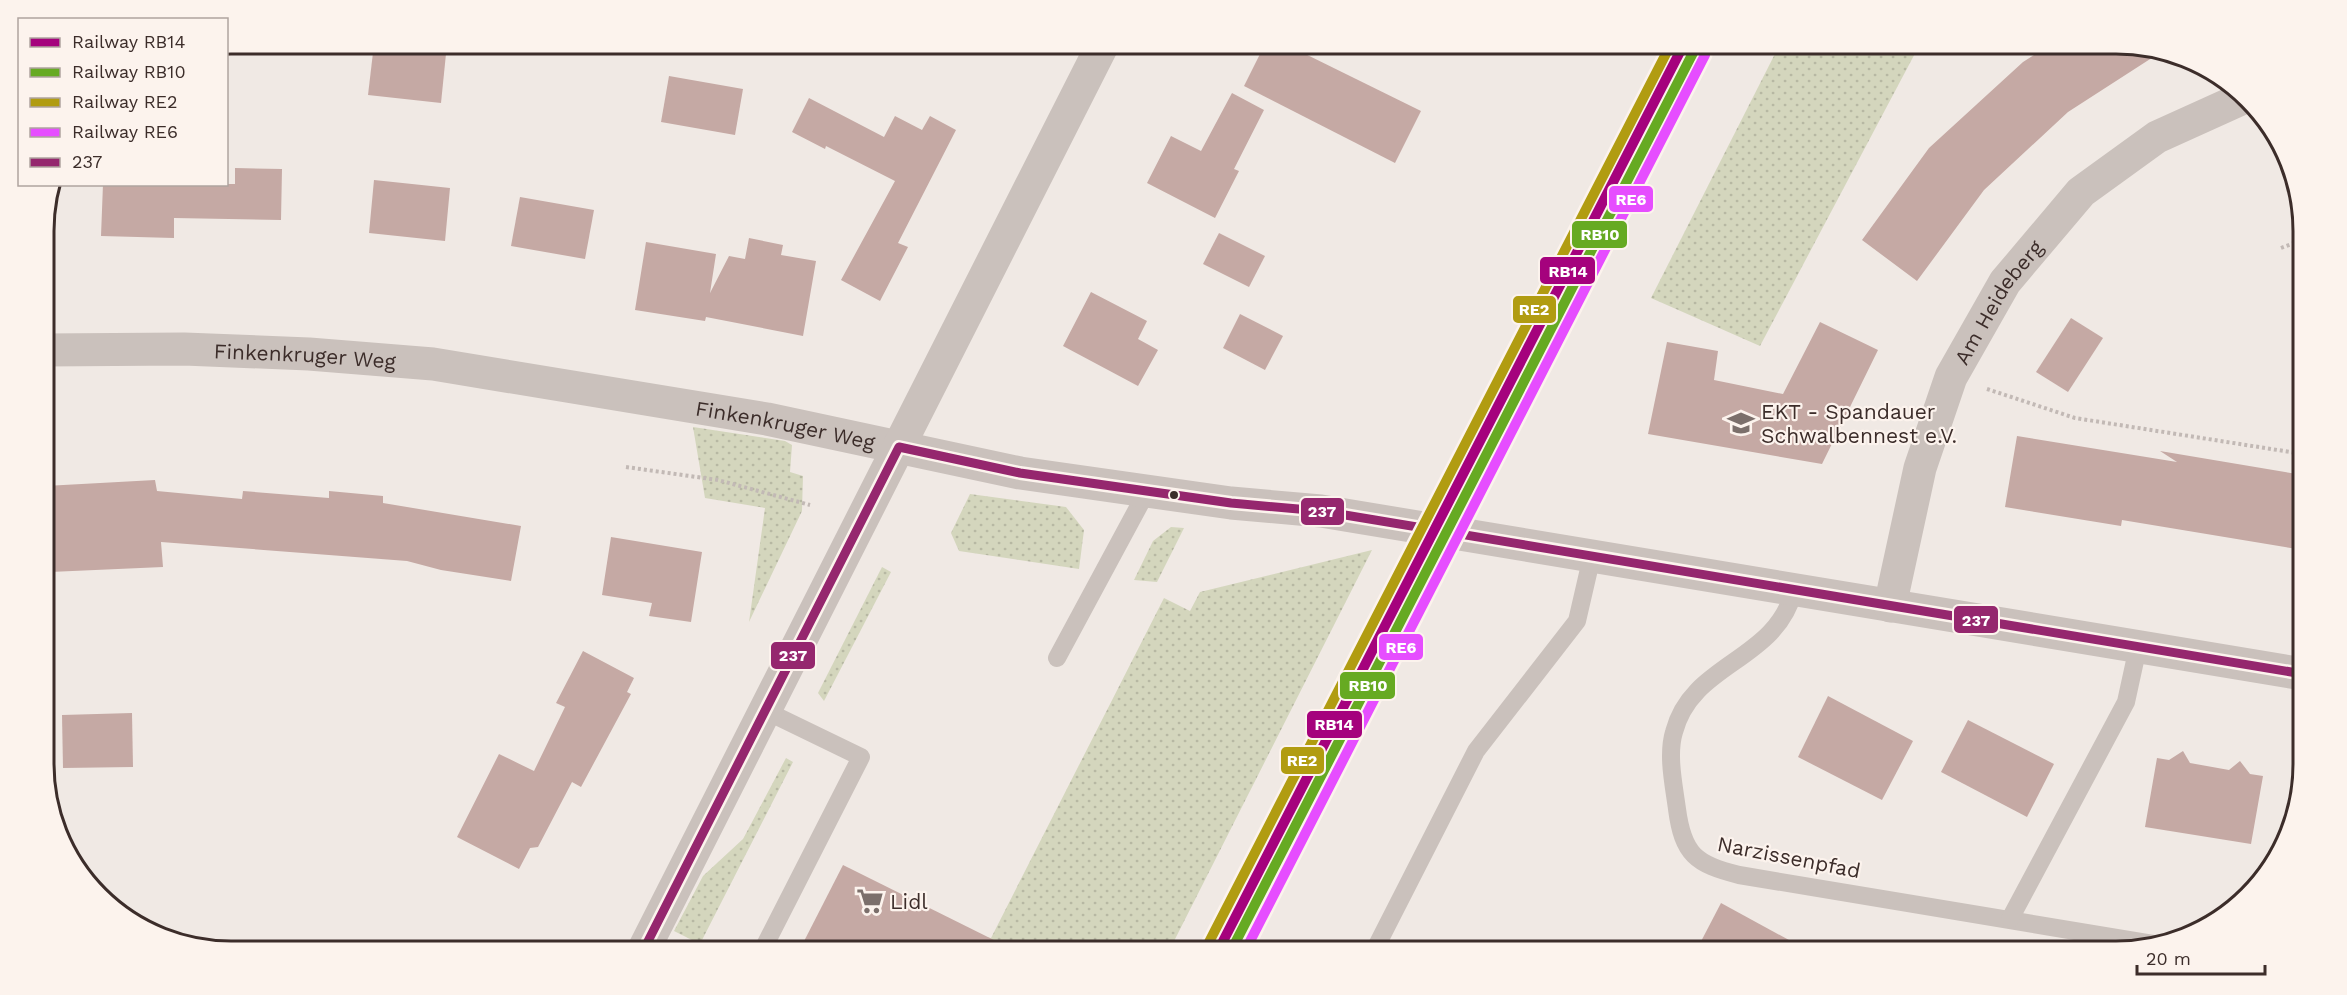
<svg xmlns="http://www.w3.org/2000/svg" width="2347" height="995" font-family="'Work Sans',sans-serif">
	<defs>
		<pattern id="green-dots" width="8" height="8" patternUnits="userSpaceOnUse" patternTransform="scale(1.5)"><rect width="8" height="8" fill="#d4d6bd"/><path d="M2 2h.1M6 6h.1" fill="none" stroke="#b7b8a3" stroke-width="1.8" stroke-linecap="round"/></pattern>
	</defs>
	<rect width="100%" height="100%" fill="#f0e9e4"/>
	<!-- green -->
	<g fill="url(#green-dots)">
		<path d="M1780 44H1920L1760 346 1651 298Z"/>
		<path d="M693 427 785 441 792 445 790 472 803 476 802 511 749 622 765 508 705 498Z"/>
		<path d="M970 494 1066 507 1084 530 1079 569 959 551 951 533Z"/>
		<path d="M1171 527 1184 528 1157 582 1134 580 1153 541Z"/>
		<path d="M1372 550 1169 951H979L986 937 991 938 1164 598 1190 611 1200 592Z"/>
		<path d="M882 567 891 572 824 701 818 693Z"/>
		<path d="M786 758 793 762 700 944 674 931 703 876 743 839Z"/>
	</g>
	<!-- building -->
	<g fill="#c5a9a4">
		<path d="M374 44H447L441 103 368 95Z"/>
		<path d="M1265 44H1285L1421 111 1395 163 1244 86Z"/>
		<path d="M2051 44H2116L2161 52 2068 112 1984 190 1917 281 1862 240 1929 148 2023 62Z"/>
		<path d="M669 76 743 89 735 135 661 122Z"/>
		<path d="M1232 93 1264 110 1234 169 1239 171 1215 218 1147 183 1171 136 1201 151Z"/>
		<path d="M809 98 884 137 895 116 922 130 930 116 956 130 898 243 908 247 880 301 841 280 895 181 826 146 825 149 792 132Z"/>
		<path d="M235 168 282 169 281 220 174 218V238L101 236 103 184H235Z"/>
		<path d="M374 180 450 188 445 241 369 233Z"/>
		<path d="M520 197 594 210 585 259 511 246Z"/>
		<path d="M1219 233 1265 256 1249 287 1203 264Z"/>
		<path d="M749 238 783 245 781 255 816 261 803 336 706 317 705 321 635 310 646 242 716 254 710 293 729 256 745 259Z"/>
		<path d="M1091 292 1147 321 1138 339 1158 350 1138 386 1063 346Z"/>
		<path d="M1240 314 1283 336 1265 370 1223 348Z"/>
		<path d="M2071 318 2103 338 2068 392 2036 372Z"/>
		<path d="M1820 322 1878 350 1822 464 1648 434 1667 342 1718 351 1714 380 1783 394Z"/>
		<path d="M2017 436 2177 462 2160 451 2303 475V550L2122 520 2121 526 2005 507Z"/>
		<path d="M155 480 157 491 242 499 243 491 329 498V491L383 496V503L521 526 511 581 441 570 407 561 161 542 163 567 50 572 45 486Z"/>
		<path d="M611 537 702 552 691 622 649 616 652 603 602 595Z"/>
		<path d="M583 651 634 678 627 692 631 694 581 787 572 782 538 847 530 848 519 869 457 837 499 754 534 771 565 707 556 703Z"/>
		<path d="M1828 696 1913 741 1882 800 1798 757Z"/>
		<path d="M132 713 133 767 63 768 62 715Z"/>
		<path d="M1968 720 2054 764 2027 817 1941 772Z"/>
		<path d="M2183 751 2190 763 2229 770 2240 761 2250 774 2263 776 2251 844 2145 827 2157 758 2169 760Z"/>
		<path d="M843 865 1016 951H799Z"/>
		<path d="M1721 903 1809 951H1696Z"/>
	</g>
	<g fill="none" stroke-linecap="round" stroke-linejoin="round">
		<!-- path -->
		<g stroke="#c2b9b5" stroke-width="4" stroke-dasharray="3 3" stroke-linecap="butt">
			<path d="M2281 248 2302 240"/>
			<path d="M1987 389 2075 418 2303 454"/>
			<path d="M626 467 718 480 810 505"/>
		</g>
		<!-- service -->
		<g stroke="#cac1bc" stroke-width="18">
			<path d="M1794 590C1776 662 1692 662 1674 732 1667 755 1674 786 1677 809 1683 855 1696 864 1739 875L2159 945"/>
			<path d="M1057 658 1147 491"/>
			<path d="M2010 919 2126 702 2138 647"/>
			<path d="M762 951 861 757 766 711"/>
			<path d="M1374 951 1476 751 1577 621 1592 556"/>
		</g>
		<!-- minor -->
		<g stroke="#cac1bc" stroke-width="33">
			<path id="s1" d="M44 350 184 349 309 354 433 364 767 419 1020 473 1231 503 1321 511 2303 674"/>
			<path id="s2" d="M1890 606 1920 468 1951 377 2005 282 2081 192 2157 137 2241 99"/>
		</g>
		<!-- tertiary -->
		<path stroke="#cac1bc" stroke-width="33" d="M643 951 1103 44"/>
		<defs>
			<path id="bus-1" d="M643 951 899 447 1020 473 1231 503 1321 511 2303 674"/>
		</defs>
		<!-- bus-1 casing -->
		<use href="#bus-1" stroke="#fcf3ed" stroke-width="14"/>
		<!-- bus-1 -->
		<use href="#bus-1" stroke="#95276e" stroke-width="9"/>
		<defs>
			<path id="rail-1" d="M1218 951 1684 44"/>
			<path id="rail-2" d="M1231 951 1695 49"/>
			<path id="rail-3" d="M1207 946 1671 44"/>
			<path id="rail-4" d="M1245 951 1705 55"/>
		</defs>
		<!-- rail-1 casing -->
		<use href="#rail-1" stroke="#fcf3ed" stroke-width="15"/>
		<!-- rail-2 casing -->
		<use href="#rail-2" stroke="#fcf3ed" stroke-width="15"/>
		<!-- rail-3 casing -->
		<use href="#rail-3" stroke="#fcf3ed" stroke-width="15"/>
		<!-- rail-4 casing -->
		<use href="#rail-4" stroke="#fcf3ed" stroke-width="15"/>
		<!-- rail-1 -->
		<use href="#rail-1" stroke="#a5027d" stroke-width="10"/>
		<!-- rail-2 -->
		<use href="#rail-2" stroke="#6a2" stroke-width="10"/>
		<!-- rail-3 -->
		<use href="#rail-3" stroke="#b19c11" stroke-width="10"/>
		<!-- rail-4 -->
		<use href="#rail-4" stroke="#e64dff" stroke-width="10"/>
	</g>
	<!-- icons -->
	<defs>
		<symbol id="school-bare" viewBox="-9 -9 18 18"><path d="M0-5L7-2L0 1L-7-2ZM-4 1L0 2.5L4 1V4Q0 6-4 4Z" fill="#7b6f6b" stroke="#fcf3ed" stroke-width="2.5" paint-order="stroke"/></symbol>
		<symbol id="supermarket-bare" viewBox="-9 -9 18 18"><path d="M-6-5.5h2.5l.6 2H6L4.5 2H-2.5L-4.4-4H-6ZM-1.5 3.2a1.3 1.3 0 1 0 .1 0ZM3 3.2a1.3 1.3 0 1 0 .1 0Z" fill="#7b6f6b" stroke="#fcf3ed" stroke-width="2.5" paint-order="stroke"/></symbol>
	</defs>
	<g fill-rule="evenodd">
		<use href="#school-bare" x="1722" y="404" width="38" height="38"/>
		<use href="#supermarket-bare" x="851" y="882" width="38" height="38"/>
	</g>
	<!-- markers -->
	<circle fill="#3c2d2a" stroke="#fcf3ed" stroke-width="2" cx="1174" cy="495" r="5"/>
	<g text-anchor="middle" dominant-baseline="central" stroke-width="4.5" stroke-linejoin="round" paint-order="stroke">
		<!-- street labels -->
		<g font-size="21" fill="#3c2d2a" stroke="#fcf3ed">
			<text stroke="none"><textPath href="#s2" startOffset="326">Am Heideberg</textPath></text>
			<text stroke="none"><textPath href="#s1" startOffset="261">Finkenkruger Weg</textPath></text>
			<text stroke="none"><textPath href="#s1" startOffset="747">Finkenkruger Weg</textPath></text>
			<text transform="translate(1789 857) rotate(11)">Narzissenpfad</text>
		</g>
		<!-- poi labels -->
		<g font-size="21" fill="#3c2d2a" stroke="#fcf3ed" text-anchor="start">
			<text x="1761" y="411">EKT - Spandauer<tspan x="1761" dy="24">Schwalbennest e.V.</tspan></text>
			<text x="890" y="901">Lidl</text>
		</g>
	</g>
	<!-- crop -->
	<path d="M0 0H2347V995H0ZM231 54H2116A177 177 0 0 1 2293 231V764A177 177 0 0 1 2116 941H231A177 177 0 0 1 54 764V231A177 177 0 0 1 231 54Z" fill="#fcf3ed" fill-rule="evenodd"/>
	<path fill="none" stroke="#3c2d2a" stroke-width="3" d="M231 54H2116A177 177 0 0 1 2293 231V764A177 177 0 0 1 2116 941H231A177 177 0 0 1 54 764V231A177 177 0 0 1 231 54Z"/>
	<g stroke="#fcf3ed" stroke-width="2">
		<rect x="1608" y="185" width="46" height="28" rx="6" fill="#e64dff"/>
		<rect x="1571" y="220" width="57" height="29" rx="6" fill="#6a2"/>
		<rect x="1539" y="256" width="57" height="29" rx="6" fill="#a5027d"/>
		<rect x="1512" y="295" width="45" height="29" rx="6" fill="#b19c11"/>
		<rect x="1300" y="497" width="45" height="29" rx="6" fill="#95276e"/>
		<rect x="1953" y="605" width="46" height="29" rx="6" fill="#95276e"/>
		<rect x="1378" y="633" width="46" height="28" rx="6" fill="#e64dff"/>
		<rect x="770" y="641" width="46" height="29" rx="6" fill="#95276e"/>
		<rect x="1339" y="671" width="57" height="29" rx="6" fill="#6a2"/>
		<rect x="1306" y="710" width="57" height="29" rx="6" fill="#a5027d"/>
		<rect x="1280" y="746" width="45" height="29" rx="6" fill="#b19c11"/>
	</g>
	<g font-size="16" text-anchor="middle" font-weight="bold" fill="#fff">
		<text x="1631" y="205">RE6</text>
		<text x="1600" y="240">RB10</text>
		<text x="1568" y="277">RB14</text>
		<text x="1534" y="315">RE2</text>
		<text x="1322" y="517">237</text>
		<text x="1976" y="626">237</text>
		<text x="1401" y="653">RE6</text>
		<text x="793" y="661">237</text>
		<text x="1368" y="691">RB10</text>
		<text x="1334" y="730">RB14</text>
		<text x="1302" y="766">RE2</text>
	</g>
	<!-- legend -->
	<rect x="18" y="18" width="210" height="168" fill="#fcf3ed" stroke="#afa49f" stroke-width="1.5"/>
	<rect x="30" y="38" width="30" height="9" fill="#a5027d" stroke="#afa49f" stroke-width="1.5"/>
	<text x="72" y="48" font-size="18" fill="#3c2d2a">Railway RB14</text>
	<rect x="30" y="68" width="30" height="9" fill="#66aa22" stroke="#afa49f" stroke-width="1.5"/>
	<text x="72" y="78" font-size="18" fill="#3c2d2a">Railway RB10</text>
	<rect x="30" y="98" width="30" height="9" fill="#b19c11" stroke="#afa49f" stroke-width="1.5"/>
	<text x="72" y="108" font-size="18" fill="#3c2d2a">Railway RE2</text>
	<rect x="30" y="128" width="30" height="9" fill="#e64dff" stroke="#afa49f" stroke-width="1.5"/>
	<text x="72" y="138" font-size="18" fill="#3c2d2a">Railway RE6</text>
	<rect x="30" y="158" width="30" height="9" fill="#95276e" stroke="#afa49f" stroke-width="1.5"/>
	<text x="72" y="168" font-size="18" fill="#3c2d2a">237</text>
	<!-- scale -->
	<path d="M2137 965v9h128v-9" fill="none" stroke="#3c2d2a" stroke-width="3"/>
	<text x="2146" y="965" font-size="18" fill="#3c2d2a" stroke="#fcf3ed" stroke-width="4.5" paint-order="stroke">20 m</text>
</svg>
